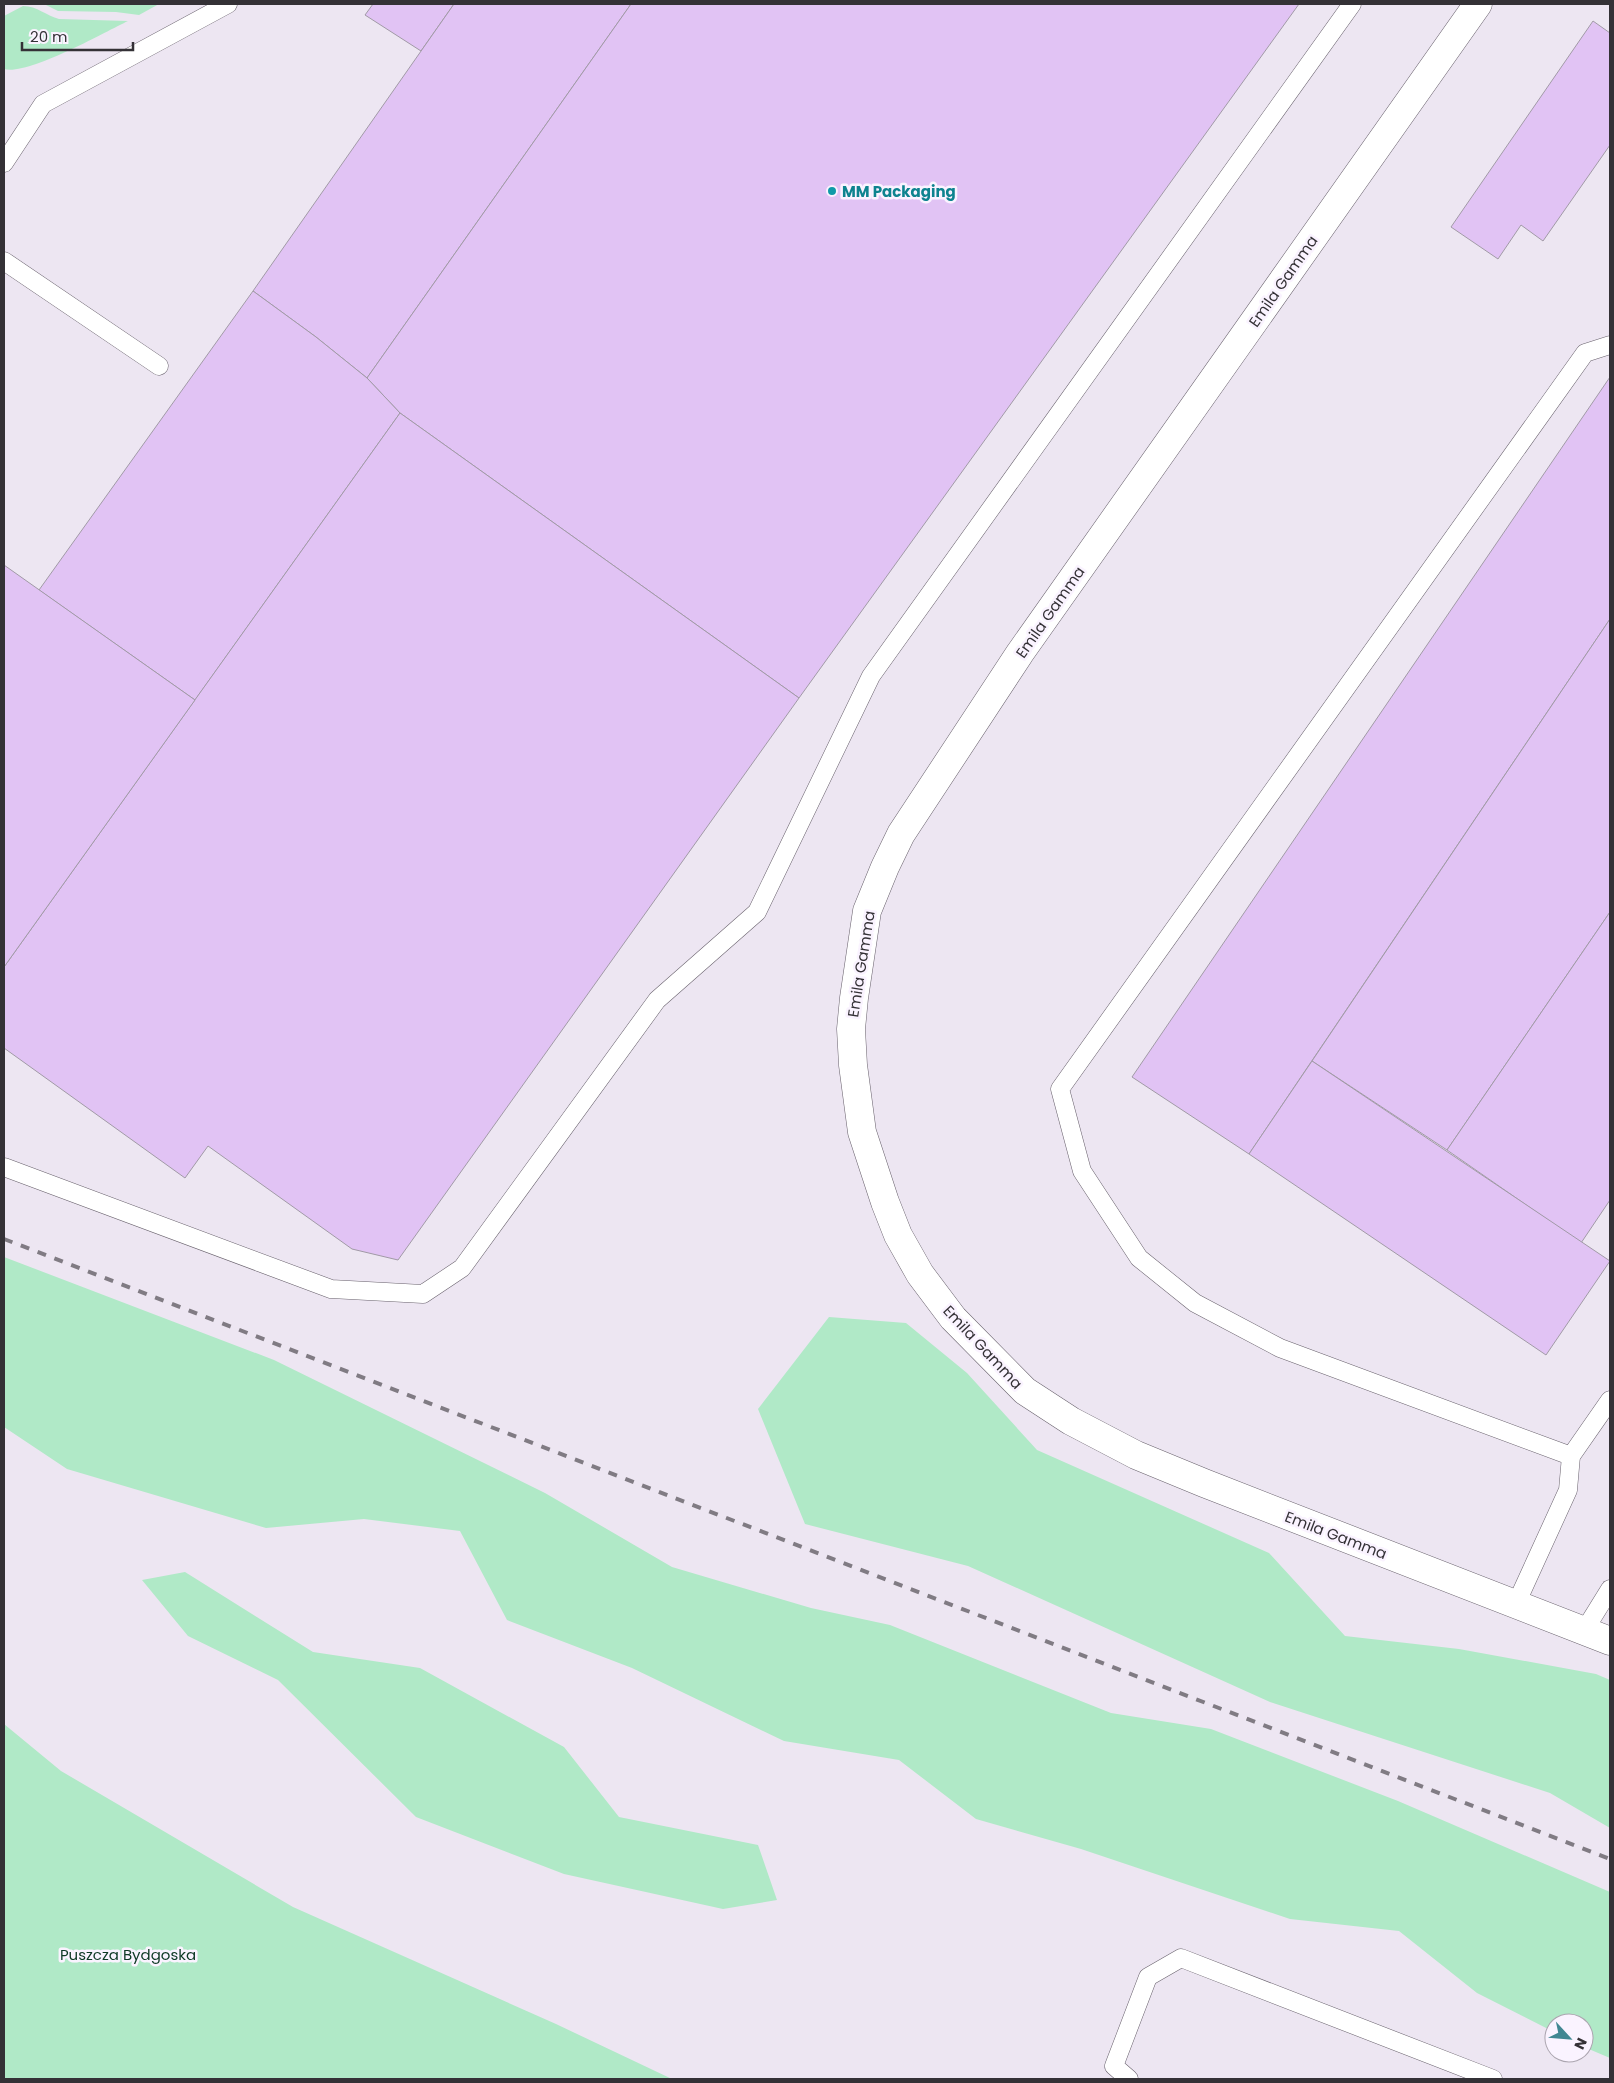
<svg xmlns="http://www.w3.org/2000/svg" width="1614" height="2083" font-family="Poppins,sans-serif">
	<rect width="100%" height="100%" fill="#ede6f2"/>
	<!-- green -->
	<g fill="#b0e9c7">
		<path d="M44 4H159L139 15 116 12 58 11Z"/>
		<path d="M23 6C37 6 47 16 59 19L128 21C103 33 27 76 4 69V16Z"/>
		<path d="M4 1257 274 1360 545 1493 672 1567 811 1608 890 1625 1111 1713 1211 1729 1398 1801 1610 1892V2058L1584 2047V2023H1554V2032L1477 1993 1399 1931 1290 1919 1081 1849 976 1819 899 1760 784 1741 632 1668 507 1620 460 1531 364 1519 266 1528 67 1469 4 1427Z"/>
		<path d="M829 1317 906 1323 967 1373 1037 1450 1269 1553 1345 1636 1459 1649 1596 1674 1610 1680V1828L1550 1793 1270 1702 968 1566 805 1524 758 1409Z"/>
		<path d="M185 1572 313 1652 420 1668 564 1747 619 1817 758 1845 777 1900 723 1909 564 1874 416 1817 278 1680 188 1636 142 1580Z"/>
		<path d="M4 1724 61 1771 293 1907 556 2024 672 2079H4Z"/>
	</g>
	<!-- building -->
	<g fill="#e1c3f4" stroke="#a19aa6">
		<path d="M373 4H454L421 51 365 15Z"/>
		<path d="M454 4H631L367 378 316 337 253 291Z"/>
		<path d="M631 4H1299L799 698 400 413 367 378Z"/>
		<path d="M1593 21 1610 33V145L1543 241 1521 225 1498 259 1451 227Z"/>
		<path d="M253 291 316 337 367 378 400 413 195 700 39 590Z"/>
		<path d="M1610 377V619L1249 1154 1132 1077Z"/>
		<path d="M400 413 799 698 398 1260 352 1249 208 1146 185 1178 4 1048V967Z"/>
		<path d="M4 565 195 700 4 967Z"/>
		<path d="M1610 619V912L1447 1150 1312 1061Z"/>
		<path d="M1610 912V1200L1581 1243 1447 1150Z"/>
		<path d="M1312 1061 1610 1261 1546 1355 1249 1154Z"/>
	</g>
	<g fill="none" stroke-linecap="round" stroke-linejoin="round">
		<defs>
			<g id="service">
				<path d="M4 163 43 104 228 4"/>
				<path d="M4 261 159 366"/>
				<path d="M4 1167 331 1289 423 1294 462 1268 657 1000 757 912 871 676 1352 4"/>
				<path d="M1571 1456 1280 1348 1195 1303 1139 1258 1082 1171 1060 1089 1585 353 1610 345"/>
				<path d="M1516 1604 1568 1490 1571 1456 1610 1400"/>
				<path d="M1584 1631 1610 1589"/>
				<path d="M1129 2079 1114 2066 1148 1977 1181 1958 1493 2079"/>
			</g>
			<path id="minor" d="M1478 4 1020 653 901 834 885 867 867 911 854 998 851 1029 853 1065 862 1132 885 1202 898 1235 920 1274 953 1318 1025 1391 1071 1421 1136 1455 1204 1483 1610 1641"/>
		</defs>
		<!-- service casing -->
		<use href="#service" stroke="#69626d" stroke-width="19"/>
		<!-- minor casing -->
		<use href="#minor" stroke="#69626d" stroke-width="29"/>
		<!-- service -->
		<use href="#service" stroke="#fff" stroke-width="18"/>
		<!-- minor -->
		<use href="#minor" stroke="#fff" stroke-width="28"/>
		<!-- rail -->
		<path stroke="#807b83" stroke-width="4" stroke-dasharray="9 9" stroke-linecap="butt" d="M4 1239 1610 1859"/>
	</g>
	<!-- markers -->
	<circle fill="#0f9aa8" stroke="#faf3ff" stroke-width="2" cx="832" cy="191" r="5"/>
	<g text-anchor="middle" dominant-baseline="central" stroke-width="5" stroke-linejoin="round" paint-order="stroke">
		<!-- culture labels -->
		<g font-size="15" font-weight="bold" fill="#0d838f" stroke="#faf3ff" text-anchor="start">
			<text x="842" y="191">MM Packaging</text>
		</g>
		<!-- street labels -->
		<g font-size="15" fill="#343136" stroke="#faf3ff">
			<text transform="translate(1283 281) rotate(-55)">Emila Gamma</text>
			<text transform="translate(1050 612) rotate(-55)">Emila Gamma</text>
			<text transform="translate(861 964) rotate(-81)">Emila Gamma</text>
			<text transform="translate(983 1347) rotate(47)">Emila Gamma</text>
			<text transform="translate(1336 1535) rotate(21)">Emila Gamma</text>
		</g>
		<!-- park labels -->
		<g font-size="15" fill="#0d3924" stroke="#faf3ff">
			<text x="128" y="1954">Puszcza Bydgoska</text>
		</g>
	</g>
	<!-- border -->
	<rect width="1614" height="2083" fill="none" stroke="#343136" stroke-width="10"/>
	<!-- north arrow -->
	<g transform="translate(1569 2038) rotate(116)"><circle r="24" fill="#faf3ff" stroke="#aba5af"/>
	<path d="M0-4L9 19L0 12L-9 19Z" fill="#418792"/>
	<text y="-8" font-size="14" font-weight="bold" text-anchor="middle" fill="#343136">N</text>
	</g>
	<!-- scale -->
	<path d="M22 42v8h111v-8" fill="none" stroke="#343136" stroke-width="2.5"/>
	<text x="30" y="42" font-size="15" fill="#343136" stroke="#faf3ff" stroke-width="4" paint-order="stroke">20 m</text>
</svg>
